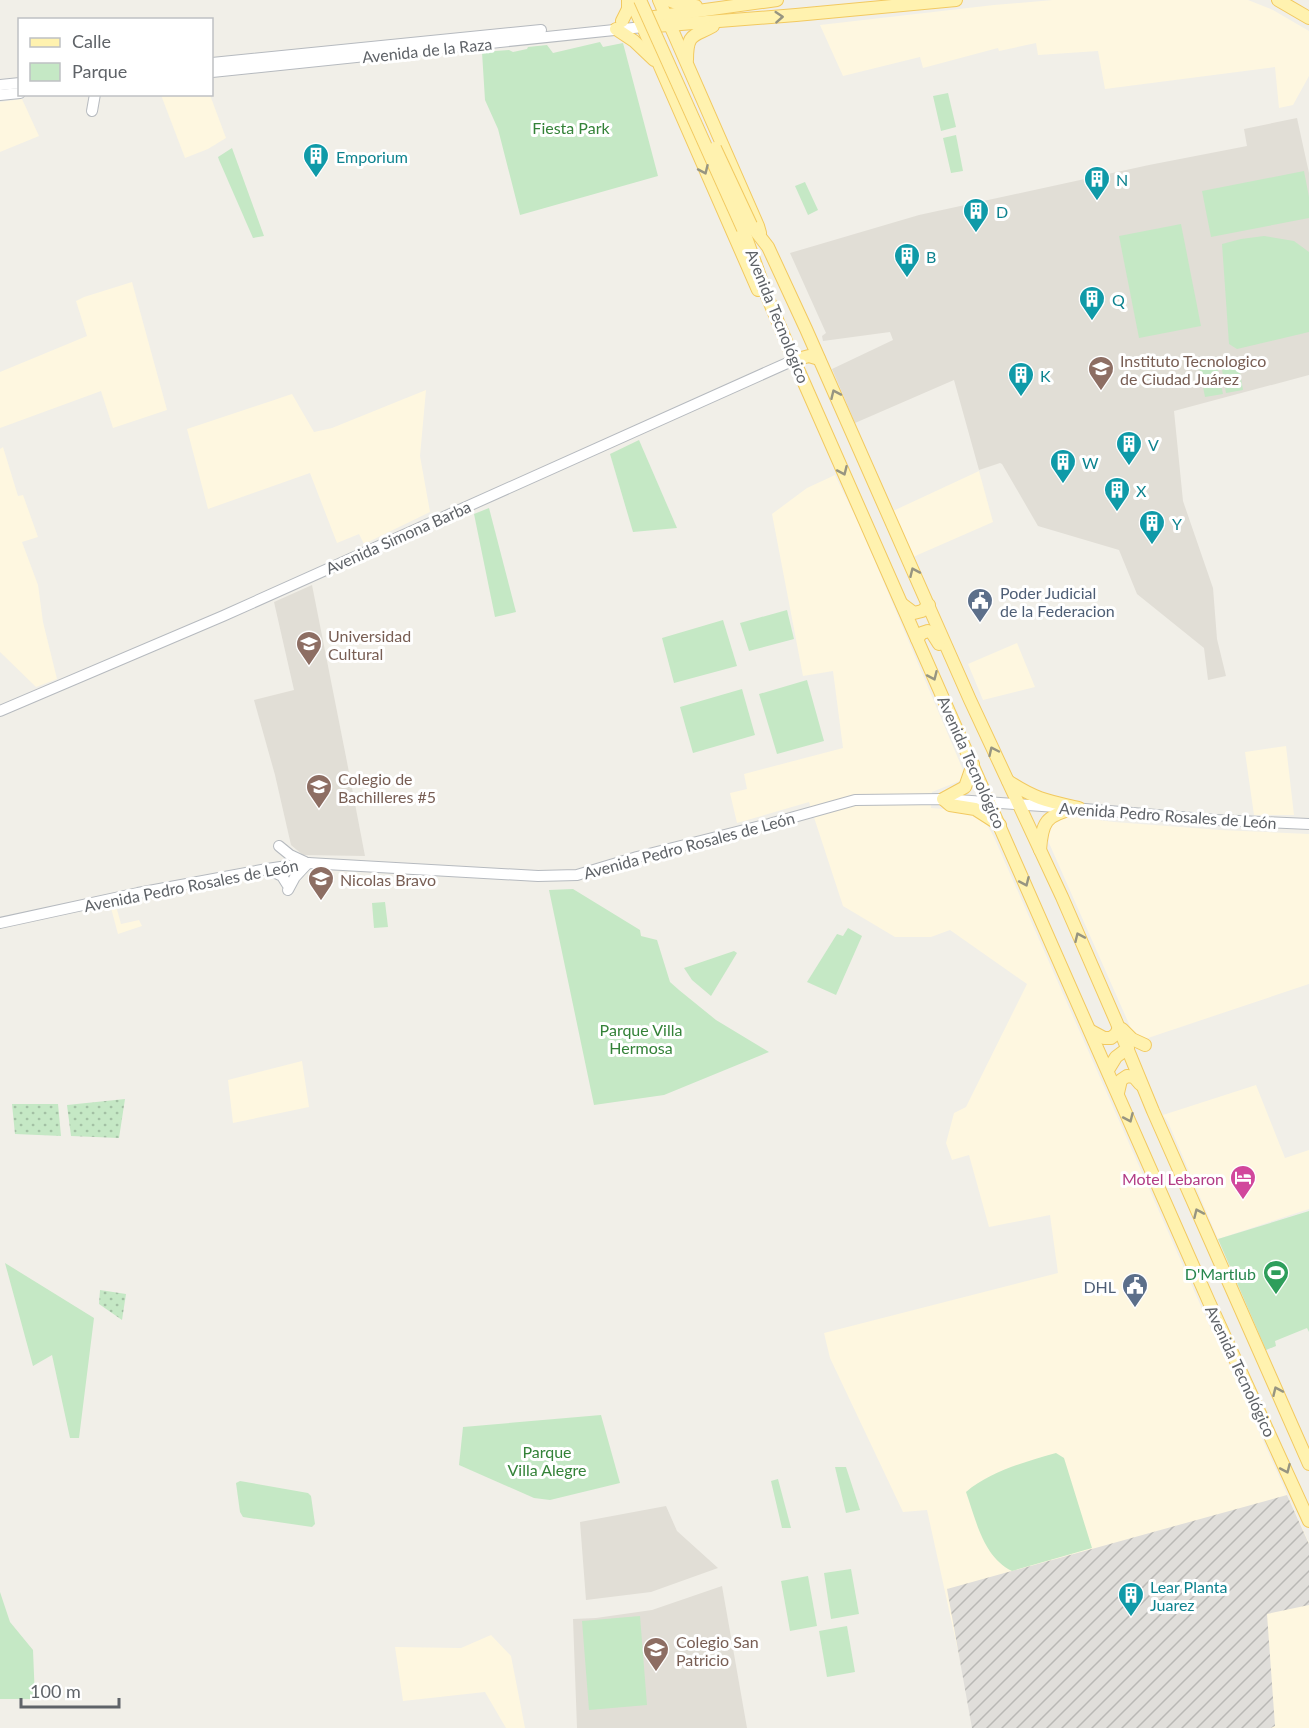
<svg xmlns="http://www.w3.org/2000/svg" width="1309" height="1728" font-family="Lato,sans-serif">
	<defs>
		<pattern id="industrial-furrows" width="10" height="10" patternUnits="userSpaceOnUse" patternTransform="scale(1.5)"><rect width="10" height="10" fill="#e0deda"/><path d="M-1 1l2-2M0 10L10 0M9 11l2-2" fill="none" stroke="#b9b8b5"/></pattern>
		<pattern id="grass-dots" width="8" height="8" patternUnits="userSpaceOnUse" patternTransform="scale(1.5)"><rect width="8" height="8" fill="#c5e8c5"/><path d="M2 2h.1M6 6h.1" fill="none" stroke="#a3c0a4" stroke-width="1.8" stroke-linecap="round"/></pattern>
	</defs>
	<rect width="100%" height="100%" fill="#f1efe8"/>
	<!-- commercial -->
	<g fill="#fef7e0">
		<path d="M1053 0H1248L1273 10 1309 31V76L1293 105 1279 108 1275 67 1105 89 1098 51 1038 55 1036 43 999 51 998 48 923 68 920 57 843 76 820 25 994 5Z"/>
		<path d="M161 95H210L226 138 208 149 185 158Z"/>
		<path d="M22 99 39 136 0 152V102Z"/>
		<path d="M132 282 167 410 113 428 101 391 0 428V372L87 336 76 301 84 297Z"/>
		<path d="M426 390 420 456 430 512 364 544 359 534 337 543 310 473 208 509 187 429 292 394 314 432 332 428Z"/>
		<path d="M3 447 18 496 23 495 38 537 22 542 38 585 43 622 57 679 36 687 0 652V449Z"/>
		<path d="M979 471 993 522 913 557 893 511Z"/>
		<path d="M835 475 860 526 963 770 962 780 932 792 931 808 958 810 971 814 987 825 993 835 1211 1329H1213L1309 1543V1728H975L927 1510 903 1512 830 1358 824 1333 1058 1273 1050 1215 989 1227 969 1155 952 1160 946 1143 954 1113 966 1107 1027 984 950 930 931 937H895L843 906 809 802 737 823 730 793 747 789 744 774 843 748 833 671 803 676 772 514 807 488Z"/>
		<path d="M1017 643 1035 687 983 700 968 664Z"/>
		<path d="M1286 746 1294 815H1254L1245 752Z"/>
		<path d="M1068 816 1114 822 1220 830 1309 834V984L1145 1039 1133 1033 1049 843 1048 832 1053 821Z"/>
		<path d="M116 906 121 924 139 920 142 926 118 934 111 908Z"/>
		<path d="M302 1061 309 1107 233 1123 228 1080Z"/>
		<path d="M1256 1085 1285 1158 1309 1150V1209L1218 1239 1168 1122 1163 1115Z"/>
		<path d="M491 1635 511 1656 525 1728H506L485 1692 403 1701 395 1647 461 1648Z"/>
	</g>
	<!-- industrial -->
	<path fill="url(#industrial-furrows)" d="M1287 1495 1309 1544V1605L1267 1614 1275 1726 1271 1728H972L947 1589Z"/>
	<!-- education -->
	<g fill="#e1ded6">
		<path d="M1297 118 1309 173V375L1174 411 1183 501 1213 588 1217 639 1226 676 1208 680 1204 648 1137 594 1119 550 1038 526 1002 464 1000 463 979 470 954 380 855 423 832 369 893 340 890 332 823 341 822 336 826 333 790 253 919 215 1149 165 1247 146 1244 129Z"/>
		<path d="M312 585 347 762 365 856 303 855 291 845 275 775 254 700 294 690 274 602Z"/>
		<path d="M666 1506 677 1531 718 1568 651 1592 586 1600 580 1522Z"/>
		<path d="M722 1586 747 1728H577L573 1619 596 1618 652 1610Z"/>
	</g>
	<!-- grass -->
	<g fill="url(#grass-dots)">
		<path d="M125 1099 119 1138 71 1136 67 1105Z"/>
		<path d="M12 1104H58L61 1136 15 1134Z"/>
		<path d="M100 1290 126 1294 122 1320 99 1304Z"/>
	</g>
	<!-- park -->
	<g fill="#c5e8c5">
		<path d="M600 42 603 47 623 43 658 176 520 215 498 129 485 100 482 52 509 50 513 52 527 49 528 47 547 45 553 53Z"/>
		<path d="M948 93 956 127 941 131 933 96Z"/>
		<path d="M956 135 963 171 951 173 943 138Z"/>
		<path d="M232 148 264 236 253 238 219 160 218 157Z"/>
		<path d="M1304 171 1309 197V218L1211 237 1202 191Z"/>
		<path d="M805 182 818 210 808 215 795 186Z"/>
		<path d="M1181 224 1201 326 1139 338 1119 236Z"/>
		<path d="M1264 236 1294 241 1309 252V332L1237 349 1229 344 1222 244 1241 239Z"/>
		<path d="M1238 361 1243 390 1226 393 1221 364Z"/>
		<path d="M1217 364 1223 394 1205 397 1199 367Z"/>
		<path d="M639 440 677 528 633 532 610 454Z"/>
		<path d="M489 508 516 612 495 617 474 514Z"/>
		<path d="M787 610 794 639 749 651 740 623Z"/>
		<path d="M723 620 737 666 674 683 662 638Z"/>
		<path d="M807 680 824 741 777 754 759 694Z"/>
		<path d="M742 689 755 735 693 753 680 707Z"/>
		<path d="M573 889 640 930 641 936 657 940 670 982 679 990 716 1020 769 1052 664 1095 594 1105 549 890Z"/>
		<path d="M385 902 388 927 374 928 372 903Z"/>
		<path d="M848 928 862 936 836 995 807 982 837 934 843 936Z"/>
		<path d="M734 951 737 953 711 996 692 980 684 968Z"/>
		<path d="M1309 1211V1332L1307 1328 1275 1341 1276 1346 1266 1350 1218 1239Z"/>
		<path d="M5 1263 94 1318 79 1438H70L52 1355 33 1366Z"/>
		<path d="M601 1415 620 1483 550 1500 534 1498 459 1465 463 1427Z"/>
		<path d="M1056 1453 1064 1458 1092 1548 1012 1571C983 1557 976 1520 966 1492 991 1471 1025 1462 1056 1453Z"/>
		<path d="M835 1467H846L860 1510 846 1513Z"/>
		<path d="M778 1479 791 1528H782L771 1481Z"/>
		<path d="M240 1481 308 1493 311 1496 315 1524 312 1527 243 1517 240 1512 236 1483Z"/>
		<path d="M851 1569 859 1614 831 1619 824 1573Z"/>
		<path d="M808 1576 817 1626 790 1631 781 1581Z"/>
		<path d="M0 1592 10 1622 33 1650 35 1699H0Z"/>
		<path d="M640 1616 647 1705 589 1710 582 1621Z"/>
		<path d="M847 1626 855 1672 827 1677 819 1631Z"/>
	</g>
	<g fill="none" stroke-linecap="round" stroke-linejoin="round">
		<defs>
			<g id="secondary">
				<path d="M212 63 541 30"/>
				<path d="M212 72 643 27"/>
				<path d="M0 85 20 83"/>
				<path d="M0 95 20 93"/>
				<path d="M92 111 95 94"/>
				<path d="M0 711 223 616 794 360"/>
				<path d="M1073 808 1216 820 1309 824"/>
				<path d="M279 846 290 855 305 862"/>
				<path d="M267 869 282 876 287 884"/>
				<path d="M288 890 295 877 308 863"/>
				<path d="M0 923 138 893 267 869 308 863 538 876 577 875 637 857 769 824 855 800 943 799 1057 807"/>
			</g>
			<g id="primary">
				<path d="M631 0 758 290"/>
				<path d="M659 0 758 226 760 233"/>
				<path d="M668 0 684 6H696"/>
				<path d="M1278 0 1309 18"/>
				<path d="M640 19 777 0"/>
				<path d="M622 21 628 9V0"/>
				<path d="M643 27 796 15 956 0"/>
				<path d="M616 29 634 41 654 60"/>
				<path d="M687 60C687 32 694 37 713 26"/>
				<path d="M751 225 768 247 806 329 970 700 1062 897 1116 1021 1153 1111 1309 1464"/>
				<path d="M743 229 767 296 794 360 1209 1302 1309 1521"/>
				<path d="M794 360 809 356 819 359"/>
				<path d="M902 604 914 613 922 611 929 605"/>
				<path d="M917 639 922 633 928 631 932 633 939 644"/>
				<path d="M973 764 965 787 943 799 950 805 975 809 1000 825"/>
				<path d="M1008 781C1035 799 1047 801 1079 808"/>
				<path d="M1040 850C1042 822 1046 815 1074 809"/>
				<path d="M1122 1029 1132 1039 1145 1045"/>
				<path d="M1091 1031 1104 1038H1111L1116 1034 1119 1028"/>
				<path d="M1108 1070 1116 1057 1128 1048"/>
				<path d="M1118 1093 1121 1080 1127 1076 1134 1077 1140 1084"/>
			</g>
		</defs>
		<!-- secondary casing -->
		<use href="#secondary" stroke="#b6babf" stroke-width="12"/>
		<!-- primary casing -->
		<use href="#primary" stroke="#f2c960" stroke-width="14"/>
		<!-- secondary -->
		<use href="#secondary" stroke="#fff" stroke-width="10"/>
		<!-- primary -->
		<use href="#primary" stroke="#fff2af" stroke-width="12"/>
		<defs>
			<g id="primary-bridge">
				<path d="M640 0 743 229"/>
				<path d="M715 148 751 225"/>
			</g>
		</defs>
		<!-- primary-bridge casing -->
		<use href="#primary-bridge" stroke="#f2c960" stroke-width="14" stroke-linecap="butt"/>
		<!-- primary-bridge -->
		<use href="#primary-bridge" stroke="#fff2af" stroke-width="12"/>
	</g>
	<!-- one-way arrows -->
	<defs><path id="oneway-chevron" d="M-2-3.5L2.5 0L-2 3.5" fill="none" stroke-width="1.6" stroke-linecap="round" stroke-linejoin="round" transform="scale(1.5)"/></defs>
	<g stroke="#979581">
		<use href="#oneway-chevron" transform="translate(779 17) rotate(-4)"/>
		<use href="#oneway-chevron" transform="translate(704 170) rotate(66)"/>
		<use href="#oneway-chevron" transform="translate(835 394) rotate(-114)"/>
		<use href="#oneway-chevron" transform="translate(843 471) rotate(66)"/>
		<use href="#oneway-chevron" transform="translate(914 572) rotate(-114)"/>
		<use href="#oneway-chevron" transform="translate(933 676) rotate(66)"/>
		<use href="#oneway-chevron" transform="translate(993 751) rotate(-115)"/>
		<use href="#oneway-chevron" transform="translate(1025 882) rotate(66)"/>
		<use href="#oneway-chevron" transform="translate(1079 937) rotate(-114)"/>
		<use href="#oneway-chevron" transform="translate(1129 1118) rotate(66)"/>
		<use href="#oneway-chevron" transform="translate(1198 1213) rotate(-114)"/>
		<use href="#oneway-chevron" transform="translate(1277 1391) rotate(-114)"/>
		<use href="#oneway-chevron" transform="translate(1286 1469) rotate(66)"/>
	</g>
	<!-- icons -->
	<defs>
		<symbol id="building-pin" viewBox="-11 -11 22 30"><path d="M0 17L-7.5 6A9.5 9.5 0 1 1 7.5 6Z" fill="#0f9aa8" stroke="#fff"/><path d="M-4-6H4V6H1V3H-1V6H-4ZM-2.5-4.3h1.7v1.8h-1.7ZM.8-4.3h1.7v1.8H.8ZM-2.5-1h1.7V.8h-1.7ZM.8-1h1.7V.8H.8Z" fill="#fff"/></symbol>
		<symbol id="university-pin" viewBox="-11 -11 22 30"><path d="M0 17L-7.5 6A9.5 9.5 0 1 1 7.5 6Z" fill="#8d6e63" stroke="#fff"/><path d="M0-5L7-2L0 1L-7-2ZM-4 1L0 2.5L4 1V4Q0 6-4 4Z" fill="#fff"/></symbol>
		<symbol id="civic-pin" viewBox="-11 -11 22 30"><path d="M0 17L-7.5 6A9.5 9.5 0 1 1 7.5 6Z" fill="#5c6f8a" stroke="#fff"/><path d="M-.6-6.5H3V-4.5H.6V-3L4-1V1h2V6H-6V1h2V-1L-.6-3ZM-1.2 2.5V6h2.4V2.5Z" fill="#fff"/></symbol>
		<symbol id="school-pin" viewBox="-11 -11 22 30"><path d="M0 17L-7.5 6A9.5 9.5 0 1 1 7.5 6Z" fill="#8d6e63" stroke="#fff"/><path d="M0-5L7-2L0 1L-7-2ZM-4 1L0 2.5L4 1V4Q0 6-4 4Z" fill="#fff"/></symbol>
		<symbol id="hotel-pin" viewBox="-11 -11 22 30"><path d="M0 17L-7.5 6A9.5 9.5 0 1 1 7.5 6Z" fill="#d1479c" stroke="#fff"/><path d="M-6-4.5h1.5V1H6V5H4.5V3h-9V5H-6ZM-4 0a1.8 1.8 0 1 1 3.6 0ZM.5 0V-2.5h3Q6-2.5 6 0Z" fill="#fff"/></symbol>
		<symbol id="stadium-pin" viewBox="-11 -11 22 30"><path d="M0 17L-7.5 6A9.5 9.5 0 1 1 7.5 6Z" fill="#2e9e5b" stroke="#fff"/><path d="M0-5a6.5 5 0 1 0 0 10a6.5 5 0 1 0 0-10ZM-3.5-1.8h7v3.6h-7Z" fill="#fff"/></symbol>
	</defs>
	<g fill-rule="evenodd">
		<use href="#building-pin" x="301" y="141" width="30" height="40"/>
		<use href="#building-pin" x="1082" y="164" width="30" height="40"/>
		<use href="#building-pin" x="961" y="196" width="30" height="40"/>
		<use href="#building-pin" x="892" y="241" width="30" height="40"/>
		<use href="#building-pin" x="1077" y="284" width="30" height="40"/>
		<use href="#university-pin" x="1086" y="354" width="30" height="40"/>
		<use href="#building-pin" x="1006" y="360" width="30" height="40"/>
		<use href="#building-pin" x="1114" y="429" width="30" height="40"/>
		<use href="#building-pin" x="1048" y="447" width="30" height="40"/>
		<use href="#building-pin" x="1102" y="475" width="30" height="40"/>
		<use href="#building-pin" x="1137" y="508" width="30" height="40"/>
		<use href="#civic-pin" x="965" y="586" width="30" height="40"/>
		<use href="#university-pin" x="294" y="629" width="30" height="40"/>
		<use href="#school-pin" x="304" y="772" width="30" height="40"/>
		<use href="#school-pin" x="306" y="864" width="30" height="40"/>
		<use href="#hotel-pin" x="1228" y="1163" width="30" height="40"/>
		<use href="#stadium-pin" x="1261" y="1258" width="30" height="40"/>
		<use href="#civic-pin" x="1120" y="1271" width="30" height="40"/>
		<use href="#building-pin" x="1116" y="1580" width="30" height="40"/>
		<use href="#school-pin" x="641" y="1635" width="30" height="40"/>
	</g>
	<g text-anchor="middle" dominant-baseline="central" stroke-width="6" stroke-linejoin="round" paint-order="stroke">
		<!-- street labels -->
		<g font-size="16" fill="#5f6368" stroke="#fff">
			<text transform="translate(427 50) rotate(-6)">Avenida de la Raza</text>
			<text transform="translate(778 316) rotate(68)">Avenida Tecnológico</text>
			<text transform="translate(398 537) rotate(-24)">Avenida Simona Barba</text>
			<text transform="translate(972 762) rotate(66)">Avenida Tecnológico</text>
			<text transform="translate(1168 815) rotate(4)">Avenida Pedro Rosales de León</text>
			<text transform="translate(689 845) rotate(-15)">Avenida Pedro Rosales de León</text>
			<text transform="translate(191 885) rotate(-11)">Avenida Pedro Rosales de León</text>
			<text transform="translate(1241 1371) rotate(65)">Avenida Tecnológico</text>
		</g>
		<!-- park labels -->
		<g font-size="16" fill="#348238" stroke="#fff">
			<text x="571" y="127">Fiesta Park</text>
			<text x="641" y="1029">Parque Villa<tspan x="641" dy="18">Hermosa</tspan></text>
			<text x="547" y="1451">Parque<tspan x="547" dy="18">Villa Alegre</tspan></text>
		</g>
		<!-- culture labels -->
		<g font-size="16" fill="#0d838f" stroke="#fff" text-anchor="start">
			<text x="336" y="156">Emporium</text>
			<text x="1116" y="179">N</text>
			<text x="996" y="211">D</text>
			<text x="926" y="256">B</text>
			<text x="1112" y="299">Q</text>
			<text x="1040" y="375">K</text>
			<text x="1148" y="444">V</text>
			<text x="1082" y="462">W</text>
			<text x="1136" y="490">X</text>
			<text x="1172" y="523">Y</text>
			<text x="1150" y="1586">Lear Planta<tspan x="1150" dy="18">Juarez</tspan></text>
		</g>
		<!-- education labels -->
		<g font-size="16" fill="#785e54" stroke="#fff" text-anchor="start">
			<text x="1120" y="360">Instituto Tecnologico<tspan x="1120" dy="18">de Ciudad Juárez</tspan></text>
			<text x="328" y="635">Universidad<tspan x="328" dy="18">Cultural</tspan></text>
			<text x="338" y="778">Colegio de<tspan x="338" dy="18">Bachilleres #5</tspan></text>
			<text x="340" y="879">Nicolas Bravo</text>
			<text x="676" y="1641">Colegio San<tspan x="676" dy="18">Patricio</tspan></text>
		</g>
		<!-- service labels -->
		<g font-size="16" fill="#4e5e75" stroke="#fff" text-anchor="start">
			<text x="1000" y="592">Poder Judicial<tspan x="1000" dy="18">de la Federacion</tspan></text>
			<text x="1116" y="1286" text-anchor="end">DHL</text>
		</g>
		<!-- hotel labels -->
		<g font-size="16" fill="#b23c85" stroke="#fff" text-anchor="end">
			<text x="1224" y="1178">Motel Lebaron</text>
		</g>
		<!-- leisure labels -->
		<g font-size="16" fill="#27864d" stroke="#fff" text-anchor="end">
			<text x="1256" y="1273">D'Martlub</text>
		</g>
	</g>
	<!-- legend -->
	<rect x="18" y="18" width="195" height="78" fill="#ffffff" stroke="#bfc1c3" stroke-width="1.5"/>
	<rect x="30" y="38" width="30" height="9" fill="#fff2af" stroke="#bfc1c3" stroke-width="1.5"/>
	<text x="72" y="48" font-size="18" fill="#5f6368">Calle</text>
	<rect x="30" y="63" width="30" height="18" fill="#c5e8c5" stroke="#bfc1c3" stroke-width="1.5"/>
	<text x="72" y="78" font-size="18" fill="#5f6368">Parque</text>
	<!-- scale -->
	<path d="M21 1698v9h98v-9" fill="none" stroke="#5f6368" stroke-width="3"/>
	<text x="30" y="1698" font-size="18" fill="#5f6368" stroke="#ffffff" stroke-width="4.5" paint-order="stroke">100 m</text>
</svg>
